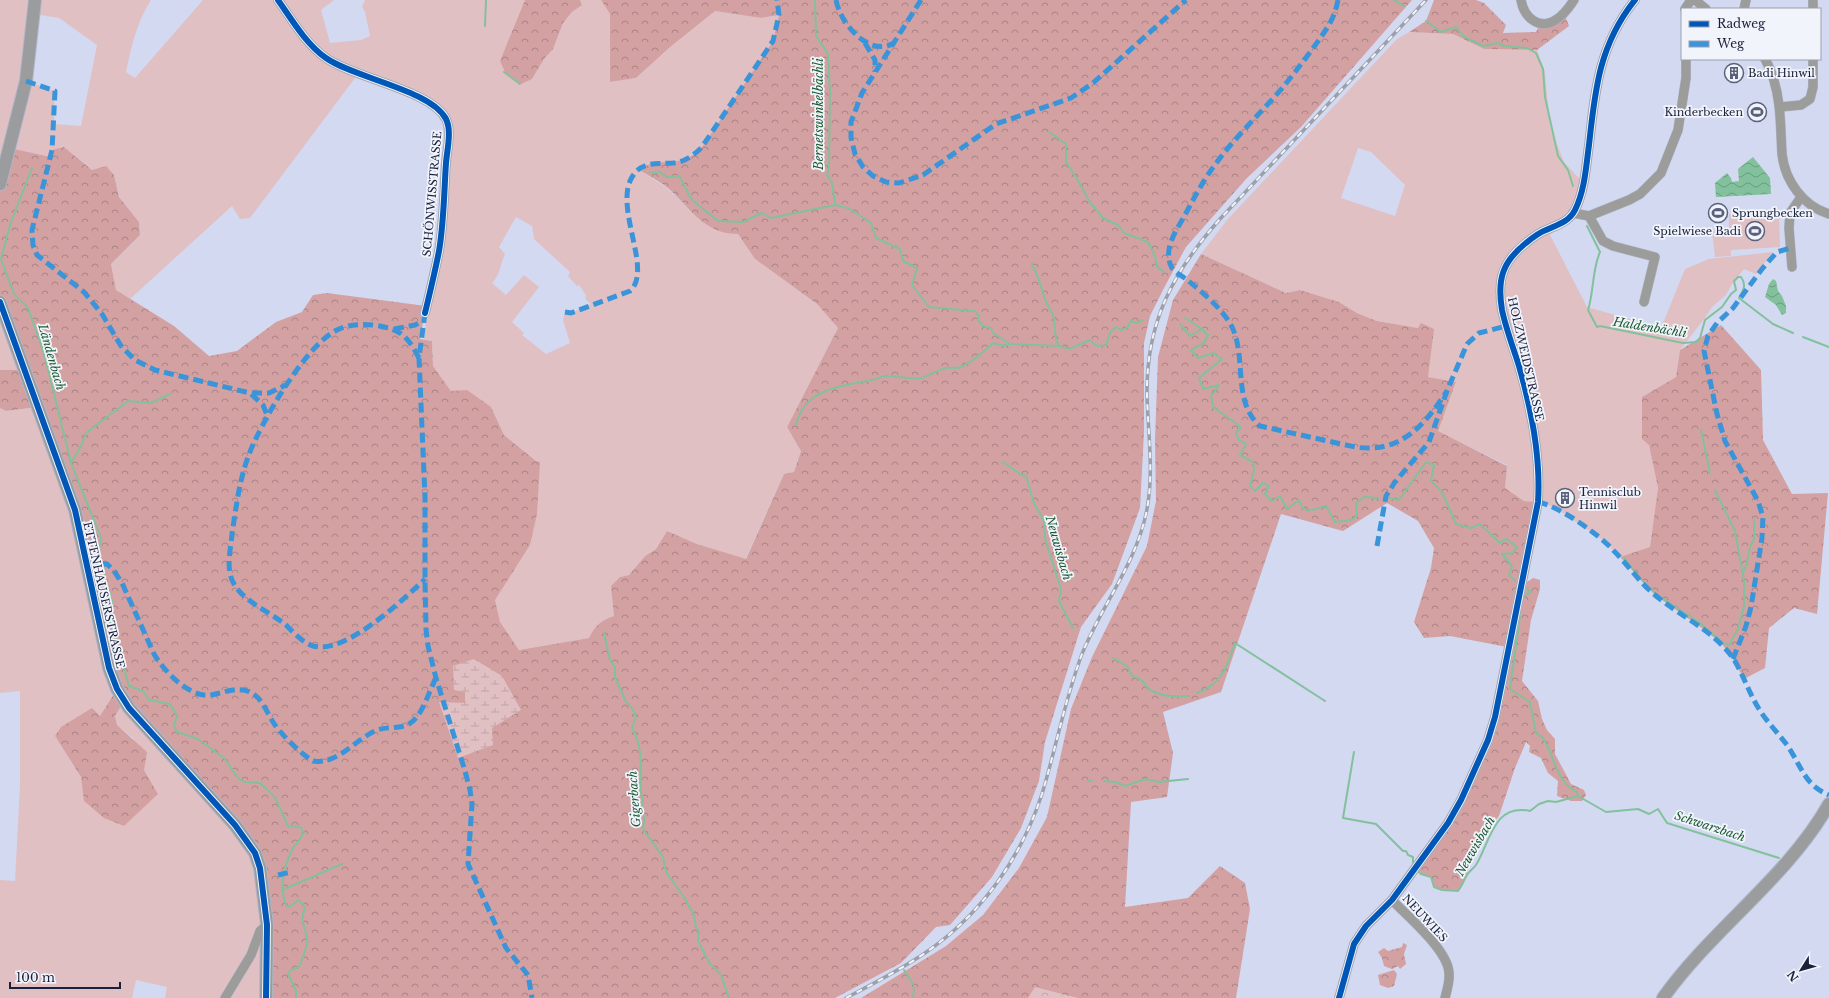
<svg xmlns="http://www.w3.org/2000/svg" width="1829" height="998" font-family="'Libre Baskerville',serif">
	<defs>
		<pattern id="forest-crowns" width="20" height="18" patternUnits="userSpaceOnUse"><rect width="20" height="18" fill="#d4a1a2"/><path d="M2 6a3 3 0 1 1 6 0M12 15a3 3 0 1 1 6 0" fill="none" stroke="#ab8385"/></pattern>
		<pattern id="wetland-marsh" width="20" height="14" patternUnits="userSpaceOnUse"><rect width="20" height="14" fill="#e1c0c4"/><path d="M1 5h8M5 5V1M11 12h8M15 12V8" fill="none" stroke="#c0a5a9"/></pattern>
		<pattern id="park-crowns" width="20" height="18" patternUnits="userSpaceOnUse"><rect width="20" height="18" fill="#e1c0c4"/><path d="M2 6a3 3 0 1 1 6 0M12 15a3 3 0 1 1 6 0" fill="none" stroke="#c0a5a9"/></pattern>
		<pattern id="water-waves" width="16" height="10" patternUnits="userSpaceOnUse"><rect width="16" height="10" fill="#82c19c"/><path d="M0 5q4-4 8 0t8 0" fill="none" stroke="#6a9c80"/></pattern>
	</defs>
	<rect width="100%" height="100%" fill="#d2d9f1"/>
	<!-- grass -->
	<g fill="#e1c0c4" fill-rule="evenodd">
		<path d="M0 0H151C137 21 131 48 126 72L135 78 203 0H334L321 10 330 43 361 40 370 36 365 12 362 7 365 0H525L521 12 532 79 544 59 553 49 563 23 572 12 582 5 580 0H601L610 14V82L636 78 669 48 715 11 761 18 779 15 773 41 702 147 696 152 683 160 674 163H658L639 170C649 177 661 183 670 191 691 209 707 234 738 234L755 259 817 304 838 328 787 427 801 451 794 472 784 474 745 560 697 544 667 531 656 549 645 556 629 575 620 577 614 616C602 619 595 627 589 638L519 650 499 622 494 600 530 545 536 461 504 435 491 407 451 391 433 366 432 341 424 339 426 322 425 313 436 267 448 134 439 110 358 74 250 218 240 219 232 206 130 299 116 290 111 264 140 235 139 222 119 197 114 175 92 170 64 147 51 157 10 148 0 184ZM34 14 59 18 97 45 81 126 54 124 55 91 26 81ZM516 217 532 226 534 239 570 272 568 276 577 286 579 285 586 295 585 299 591 304 571 313 565 312 563 320 570 343 546 354 522 335 524 333 512 322 539 287 524 275 506 295 492 283C500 275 500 265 505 254L499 247Z"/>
		<path d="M1409 32 1453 34 1484 49 1537 50 1545 72 1550 126 1564 162 1587 187 1573 218 1549 233 1587 307 1661 328 1685 269 1709 259 1773 252 1756 274 1744 269 1732 284 1726 295 1712 307 1705 318 1680 350 1676 377 1642 397 1649 445 1658 488 1650 548 1620 557 1604 541 1560 511 1544 503 1524 501 1505 488 1507 465 1437 431 1456 383 1428 377 1418 328 1377 321 1357 313 1339 302 1300 290 1286 293 1201 254 1227 220 1397 39ZM1358 148 1371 152 1405 185 1395 216 1341 198Z"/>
		<path d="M1779 213 1780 247 1731 250V256L1715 257 1712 231 1729 230V214Z"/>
		<path d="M0 302 25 370H0Z"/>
		<path d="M38 407 75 510 117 689 100 716 55 736 81 777 85 801 158 794 144 770 133 738 117 725 115 716 124 702 235 825 260 868 266 998H165L167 987 136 980 132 998H0V880L15 881 20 786V691L0 693V408L6 411Z"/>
	</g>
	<!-- forest -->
	<g fill="url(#forest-crowns)">
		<path d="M525 0H580L582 5 572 12 563 23 553 49 544 59 532 79 521 84 505 72 500 61Z"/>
		<path d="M601 0H1412L1301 127 1247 178 1186 247 1164 288 1150 316 1144 343V432L1140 508 1112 584 1081 627 1045 742 1039 781 1021 828 992 877 950 925 936 927 901 963 835 998H266L267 925 255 853 124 702 115 716 117 725 147 752 144 770 158 794 124 826 104 818 84 801 81 777 55 736 61 727 92 708 100 716 117 689 87 565 38 407 6 411 0 408V370H25L0 302V184L10 148 51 157 52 150 64 147 92 170 106 166 114 175 119 197 139 222 140 235 111 264 116 290 174 326 209 356 237 351 276 322 302 312 313 295 327 293 426 306 420 339 432 341 433 366 451 391 467 390 491 407 504 435 536 461 540 462 537 514 530 545 495 600 500 622 519 650 589 638C595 626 601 620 614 616L611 586 620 577 629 575 645 556 656 549 667 531 697 544 746 559 784 474 794 472 801 451 787 427 838 328 817 304 755 259 738 234C705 234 692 210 670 190 661 182 649 176 639 170 659 154 678 172 702 147L773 41 779 15 761 18 715 11 669 48 636 78 610 82V14Z"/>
		<path d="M1434 0H1476L1484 3 1506 25 1503 33 1536 32 1540 24 1564 13 1569 26 1537 50 1484 49 1453 34 1409 32 1426 21Z"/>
		<path d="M1201 254 1286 293 1300 290 1339 302 1357 313 1377 321 1418 328 1421 323 1434 329 1428 377 1456 382 1438 431 1507 466 1505 488 1524 501 1538 502 1507 647 1450 636 1424 638 1414 622 1431 568 1434 548 1418 521 1387 503 1343 531 1281 514 1221 692 1163 712 1173 753 1167 797 1131 802 1125 907 1188 898 1220 866 1245 883 1250 909 1236 998H861L946 946 983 915 1019 868 1047 817 1071 709 1092 657 1147 546 1156 501 1155 439 1158 357 1173 300Z"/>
		<path d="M1721 325 1761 370 1763 440 1792 494 1828 493 1817 614 1794 608 1769 628 1765 668 1744 679 1733 659 1721 643 1703 629 1655 595 1620 557 1650 547 1658 488 1649 445 1642 439V397L1676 377 1680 350Z"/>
		<path d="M1533 578 1540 580V589L1531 620 1522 681 1538 701 1542 719 1547 730 1555 739V754L1571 784 1584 790 1586 795 1582 801H1571L1557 796 1558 781 1548 773 1541 758 1529 752 1530 746 1526 742 1515 768 1499 816 1481 837 1469 863 1467 875 1458 891 1442 890 1434 887 1431 877 1421 874 1418 871 1448 823 1488 740 1523 585Z"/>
		<path d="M1403 943 1407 945 1404 954 1406 964 1400 969 1398 966 1392 969 1384 966 1382 958 1378 952 1384 948 1388 951 1402 947Z"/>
		<path d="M1394 970 1397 974 1394 986 1388 988 1380 985 1378 975Z"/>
	</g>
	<!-- wetland -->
	<path fill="url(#wetland-marsh)" d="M474 659 502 676 521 710 492 728 493 745 458 758 439 702 465 703V692L454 690 453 666Z"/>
	<!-- park -->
	<path fill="url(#park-crowns)" d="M1035 987 1078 998H1028Z"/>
	<!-- water -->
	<g fill="url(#water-waves)">
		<path d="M1757 102 1764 116 1759 121 1752 113 1755 110 1752 106Z"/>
		<path d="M1753 157 1770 178 1771 194 1716 197 1715 183 1727 173 1731 178 1732 182 1739 181 1738 169Z"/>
		<path d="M1723 205 1724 219 1714 220 1712 206Z"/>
		<path d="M1773 279 1776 281 1778 291 1782 296 1786 306V313L1782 315 1776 305 1765 297 1769 284Z"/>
	</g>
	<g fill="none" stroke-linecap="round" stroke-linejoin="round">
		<!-- stream -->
		<g stroke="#82c19c" stroke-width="2">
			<path d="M815 0 816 36 828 54 830 92 829 169 827 175 832 183 835 204"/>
			<path d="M1394 0 1404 6"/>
			<path d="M1426 21 1441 32 1456 27 1463 36 1483 46 1498 43 1504 46 1527 48 1536 53 1543 69 1545 97 1558 156 1568 170 1573 186"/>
			<path d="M485 26 486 0"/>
			<path d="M504 72 520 84"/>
			<path d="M1049 132 1066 144V162L1079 182 1089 201 1103 218 1118 225 1124 233 1148 242 1155 256 1157 267 1164 272"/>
			<path d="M32 168 10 225 1 259 14 294 28 308 44 353 71 463 101 538 98 556"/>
			<path d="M650 173 660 172 667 177 679 176 692 200 718 221 743 222 762 213 771 218 835 205 848 208 871 223 876 238 900 249 903 261 917 268 912 285 929 307 975 311 979 316 978 320 983 326 991 328 993 333 1010 344 1059 346 1069 349 1090 340 1097 346 1106 345 1111 331 1116 327 1121 330 1127 328 1131 321 1137 323 1143 320"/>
			<path d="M1587 226 1600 252C1592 270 1594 291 1588 310L1597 327 1600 326 1683 343 1696 342 1700 338 1705 320 1722 307 1731 294 1736 290 1734 281 1738 277H1741C1747 285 1743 291 1739 298L1773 324 1793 333"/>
			<path d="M1032 264C1038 275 1041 286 1045 299 1046 304 1051 309 1053 315 1056 326 1053 336 1059 346"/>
			<path d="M1185 318 1202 329"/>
			<path d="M1180 324 1190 336 1202 329 1208 335 1204 343 1191 350 1198 358 1213 353 1222 359 1199 378 1203 389 1219 385 1211 396 1213 407 1241 427 1236 433 1239 440 1246 444 1240 455 1253 462 1254 471 1250 486 1255 491 1263 483 1269 486 1265 494 1272 501 1280 496 1287 509 1299 500 1302 507 1308 511 1326 506 1335 522 1351 520 1357 516 1356 503 1364 497 1379 498"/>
			<path d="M1803 337 1829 347"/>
			<path d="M796 425C805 388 841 386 873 380 878 379 883 375 887 376 899 376 909 380 921 378 929 376 937 370 946 368 951 367 957 369 961 367 973 361 984 352 993 343L1005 346 1009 344"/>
			<path d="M1701 430 1710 473"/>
			<path d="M1003 462 1020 474 1026 476 1034 503 1044 521 1045 539 1061 589 1059 601 1073 628"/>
			<path d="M71 463 82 444 86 433 128 401 151 403 170 394"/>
			<path d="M1389 498 1399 500 1426 462 1434 465 1431 481 1442 492 1456 524 1471 528 1480 524 1500 543 1506 539 1517 547 1513 553 1502 554 1512 566 1509 575 1515 581"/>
			<path d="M1624 558 1640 578 1656 594 1700 623 1723 643 1729 645 1738 629 1744 606V581L1735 531 1715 490"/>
			<path d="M102 569 112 601 110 619 129 686 143 691 149 700 170 704 177 716 174 725 177 732 198 739 225 759 237 777 244 782 260 783 275 797 288 826 300 827 304 832C301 839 295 844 292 850 283 868 279 886 286 905L290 907 298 900 303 904 305 908C299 922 306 926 307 939 308 948 302 959 299 967L291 970 288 974 296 991V998"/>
			<path d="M1743 573 1747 563 1750 547 1754 539V520"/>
			<path d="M1522 598 1531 592 1524 587"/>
			<path d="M1520 616 1510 689 1530 702 1536 733C1539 735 1544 738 1545 741 1555 759 1557 783 1577 792L1578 796 1606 812 1638 809 1649 814 1658 809 1667 823 1779 858"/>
			<path d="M604 633 610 660 615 667V677L626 702 632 708 636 716 632 728C644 747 640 771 641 793 642 799 645 802 641 807 645 815 644 821 643 829L663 857 666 872 684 897 694 915 696 927 699 932 698 941 710 964 721 975 729 998"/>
			<path d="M1113 658 1127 666 1132 676C1147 680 1142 685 1152 691 1163 697 1176 697 1189 696"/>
			<path d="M1197 693C1222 684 1227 666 1235 643L1325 701"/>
			<path d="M1354 752 1343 818 1376 824 1403 851H1406L1408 855 1413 857V864"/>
			<path d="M1088 781H1092"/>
			<path d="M1104 781 1116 782 1125 786 1146 779 1159 782 1188 779"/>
			<path d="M1418 871 1421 874 1431 877 1434 887 1442 890 1458 891C1462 886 1464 880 1467 875 1469 871 1473 869 1476 865 1490 843 1493 803 1530 811L1539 804 1548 801 1556 802 1578 796"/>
			<path d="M282 890 342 864"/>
			<path d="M904 970 913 984"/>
			<path d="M913 998 914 988"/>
		</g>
		<defs>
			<g id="street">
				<path d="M278 0C292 20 306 44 326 58 354 78 431 90 446 119 452 131 447 150 446 163 444 192 444 222 439 251 435 272 430 292 425 313"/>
				<path d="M1521 0C1524 18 1540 31 1557 19 1565 14 1569 7 1574 0"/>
				<path d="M1695 0 1706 9"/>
				<path d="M1813 0V9"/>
				<path d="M1685 9 1691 0"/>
				<path d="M1744 9 1746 0"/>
				<path d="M1765 59C1773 73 1777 89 1779 105 1781 122 1781 138 1782 154 1785 181 1803 206 1829 214"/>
				<path d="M1780 107 1801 105 1810 99 1813 87V59"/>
				<path d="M1573 213 1589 216 1629 200 1640 194 1661 173 1678 130 1686 78V59"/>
				<path d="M1589 216 1603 241 1613 246 1655 257 1644 302"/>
				<path d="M1792 267 1789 228 1790 213 1801 197"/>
				<path d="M1392 900C1408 917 1448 950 1449 973 1450 981 1447 990 1445 998"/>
				<path d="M225 998 251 955 260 931 267 925"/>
				<path d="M1339 998 1354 944 1366 926 1392 900 1448 823 1461 800 1488 740 1495 717 1538 502C1541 457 1531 408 1519 366 1513 347 1506 329 1502 310 1497 280 1502 262 1526 243 1532 238 1538 233 1546 230 1557 225 1569 222 1575 210 1585 190 1586 166 1589 145 1595 90 1599 45 1635 0"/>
			</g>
			<g id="secondary">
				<path d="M0 184 26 81 35 0"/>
				<path d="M0 302 75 510 109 668 117 689 129 708 235 825 255 853 260 868 267 925 266 998"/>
				<path d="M1663 998C1712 929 1788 877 1829 804"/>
			</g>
		</defs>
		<!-- street casing -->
		<use href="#street" stroke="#afb6ca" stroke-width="10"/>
		<!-- secondary casing -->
		<use href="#secondary" stroke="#afb6ca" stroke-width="14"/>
		<!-- street -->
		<use href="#street" stroke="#9c9c9b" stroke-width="9"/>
		<!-- secondary -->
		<use href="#secondary" stroke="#9b9c9d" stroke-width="12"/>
		<defs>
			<path id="rail" d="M846 998C873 984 900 970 925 953 981 915 1021 858 1042 794 1056 748 1065 699 1082 654 1102 604 1137 563 1147 509 1154 472 1148 433 1147 395 1146 322 1173 272 1220 219L1426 0"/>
		</defs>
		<!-- rail casing -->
		<use href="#rail" stroke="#9ca0aa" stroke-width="3.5"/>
		<!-- rail -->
		<use href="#rail" stroke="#f2f4fc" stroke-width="2" stroke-dasharray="6" stroke-linecap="butt"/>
		<!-- quiet -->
		<g stroke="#3994d9" stroke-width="5" stroke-dasharray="10 5" stroke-linecap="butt">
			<path d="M836 0C840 23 869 58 894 43"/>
			<path d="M921 0 862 93 851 122V138L855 154 863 167 873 176 886 182 899 183 923 175 996 124 1071 98 1093 83 1186 0"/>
			<path d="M1338 0C1336 10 1333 19 1327 28 1314 48 1299 67 1284 86 1261 113 1235 137 1214 166 1203 181 1194 198 1185 215 1176 231 1162 250 1172 268 1174 272 1182 276 1186 279 1202 292 1222 308 1232 327 1247 358 1232 402 1260 426L1355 447C1400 454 1424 426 1447 391"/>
			<path d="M865 43 875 60V72"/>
			<path d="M26 81 55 91 52 150 32 230 33 245 37 255 84 292 102 314 121 346 135 360 155 370 250 393 263 405 267 415 266 420"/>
			<path d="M565 312 571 313 630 291C653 271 615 210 631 179 640 161 656 164 673 163 685 162 694 155 702 147L773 41 779 15 777 0"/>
			<path d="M425 313 419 358 425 497V579L426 629 428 646 436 678 465 771 470 790 472 804 468 864 506 948 528 975 532 998"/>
			<path d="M394 329 415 325 423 321"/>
			<path d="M419 358C407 335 400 329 374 325 361 324 347 324 335 331 304 348 260 424 248 457 239 482 236 508 232 534 231 548 226 565 232 580 241 601 269 611 286 625 294 633 302 642 313 646 345 655 403 600 425 579"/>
			<path d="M252 393H269L286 385"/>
			<path d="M1538 502C1559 506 1600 535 1614 551 1628 565 1640 583 1655 595 1681 617 1713 630 1733 658 1743 674 1749 693 1759 709 1767 722 1778 733 1787 745 1801 765 1804 785 1829 795"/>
			<path d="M1377 546 1386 496 1395 482 1429 442 1447 391 1467 344 1479 333 1506 326"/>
			<path d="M87 565 107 564 114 571 122 583 154 654C164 671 189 698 211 695 222 693 238 686 250 692 263 698 267 714 275 725 283 736 301 754 313 761 337 765 355 740 375 731 387 725 402 731 413 721 424 711 429 691 436 678"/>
			<path d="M1733 659 1746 626 1751 607 1762 538 1763 517 1758 501 1725 441 1717 414 1704 351 1708 336 1717 323 1733 308 1762 269 1777 252 1790 248"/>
			<path d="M278 875 291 872"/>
		</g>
		<defs>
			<g id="cycleway">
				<path d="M278 0C292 20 306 44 326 58 354 78 431 90 446 119 452 131 447 150 446 163 444 192 444 222 439 251 435 272 430 292 425 313"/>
				<path d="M0 302 75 510 109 668 117 689 129 708 235 825 255 853 260 868 267 925 266 998"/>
				<path d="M1339 998 1354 944 1366 926 1392 900 1448 823 1461 800 1488 740 1495 717 1538 502C1541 457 1531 408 1519 366 1513 347 1506 329 1502 310 1497 280 1502 262 1526 243 1532 238 1538 233 1546 230 1557 225 1569 222 1575 210 1585 190 1586 166 1589 145 1595 90 1599 45 1635 0"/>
			</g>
		</defs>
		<!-- cycleway casing -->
		<use href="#cycleway" stroke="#f2f4fc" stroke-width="8"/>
		<!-- cycleway -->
		<use href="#cycleway" stroke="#0057b8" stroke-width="6"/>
	</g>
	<!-- icons -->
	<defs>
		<symbol id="building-ring" viewBox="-11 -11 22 22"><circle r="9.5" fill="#f2f4fc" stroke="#5a617b" stroke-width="1.5"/><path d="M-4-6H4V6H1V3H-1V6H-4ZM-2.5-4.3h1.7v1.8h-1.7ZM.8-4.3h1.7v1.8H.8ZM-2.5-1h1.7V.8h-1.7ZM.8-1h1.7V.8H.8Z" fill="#5a617b"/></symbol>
		<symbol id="stadium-ring" viewBox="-11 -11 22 22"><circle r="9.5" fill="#f2f4fc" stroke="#5a617b" stroke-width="1.5"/><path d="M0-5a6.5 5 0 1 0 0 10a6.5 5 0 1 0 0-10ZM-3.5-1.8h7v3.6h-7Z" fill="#5a617b"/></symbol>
	</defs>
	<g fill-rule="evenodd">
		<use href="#building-ring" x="1723" y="62" width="22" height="22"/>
		<use href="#stadium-ring" x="1746" y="101" width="22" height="22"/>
		<use href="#stadium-ring" x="1707" y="202" width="22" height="22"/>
		<use href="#stadium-ring" x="1744" y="220" width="22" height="22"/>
		<use href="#building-ring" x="1554" y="487" width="22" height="22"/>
	</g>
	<g text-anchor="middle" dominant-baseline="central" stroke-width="3.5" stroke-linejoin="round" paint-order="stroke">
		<!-- poi labels -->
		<g font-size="11" fill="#19203b" stroke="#f2f4fc" text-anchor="start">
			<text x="1748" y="73">Badi Hinwil</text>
			<text x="1743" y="112" text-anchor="end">Kinderbecken</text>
			<text x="1732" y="213">Sprungbecken</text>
			<text x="1741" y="231" text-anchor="end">Spielwiese Badi</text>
			<text x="1579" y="492">Tennisclub<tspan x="1579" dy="13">Hinwil</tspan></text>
		</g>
		<!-- street labels -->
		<g font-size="11" fill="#19203b" stroke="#f2f4fc">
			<text transform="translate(432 194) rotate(-85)">SCHÖNWISSTRASSE</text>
			<text transform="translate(1526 359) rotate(77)">HOLZWEIDSTRASSE</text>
			<text transform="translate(104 595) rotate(77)">ETTENHAUSERSTRASSE</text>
			<text transform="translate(1425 918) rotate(47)">NEUWIES</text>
		</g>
		<!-- water labels -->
		<g font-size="12" font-style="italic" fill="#19592f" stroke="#f2f4fc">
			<text transform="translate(818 114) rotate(-90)">Bernetswinkelbächli</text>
			<text transform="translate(1650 327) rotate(9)">Haldenbächli</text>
			<text transform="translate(52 357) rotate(74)">Ländenbach</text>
			<text transform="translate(1059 548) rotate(74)">Neuwisbach</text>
			<text transform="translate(634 799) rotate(-94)">Gigerbach</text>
			<text transform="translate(1710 826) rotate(18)">Schwarzbach</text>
			<text transform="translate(1475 846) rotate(-60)">Neuwisbach</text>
		</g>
	</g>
	<!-- legend -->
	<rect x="1681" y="8" width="140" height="52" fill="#f2f4fc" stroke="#9b9faf"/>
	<rect x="1689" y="21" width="20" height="6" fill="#0057b8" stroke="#9b9faf"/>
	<text x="1717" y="28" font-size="12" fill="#19203b">Radweg</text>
	<rect x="1689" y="41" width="20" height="6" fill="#3994d9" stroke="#9b9faf"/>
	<text x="1717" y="48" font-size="12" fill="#19203b">Weg</text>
	<!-- north arrow -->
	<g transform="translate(1801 970) rotate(233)" stroke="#f2f4fc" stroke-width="3" paint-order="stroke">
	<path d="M0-3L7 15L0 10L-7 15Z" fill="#19203b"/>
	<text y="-6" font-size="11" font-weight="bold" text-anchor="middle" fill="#19203b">N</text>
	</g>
	<!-- scale -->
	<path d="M10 982v6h110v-6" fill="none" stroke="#19203b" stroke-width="2"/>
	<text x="16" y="982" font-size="12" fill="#19203b" stroke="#f2f4fc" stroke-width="3" paint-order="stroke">100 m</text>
</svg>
